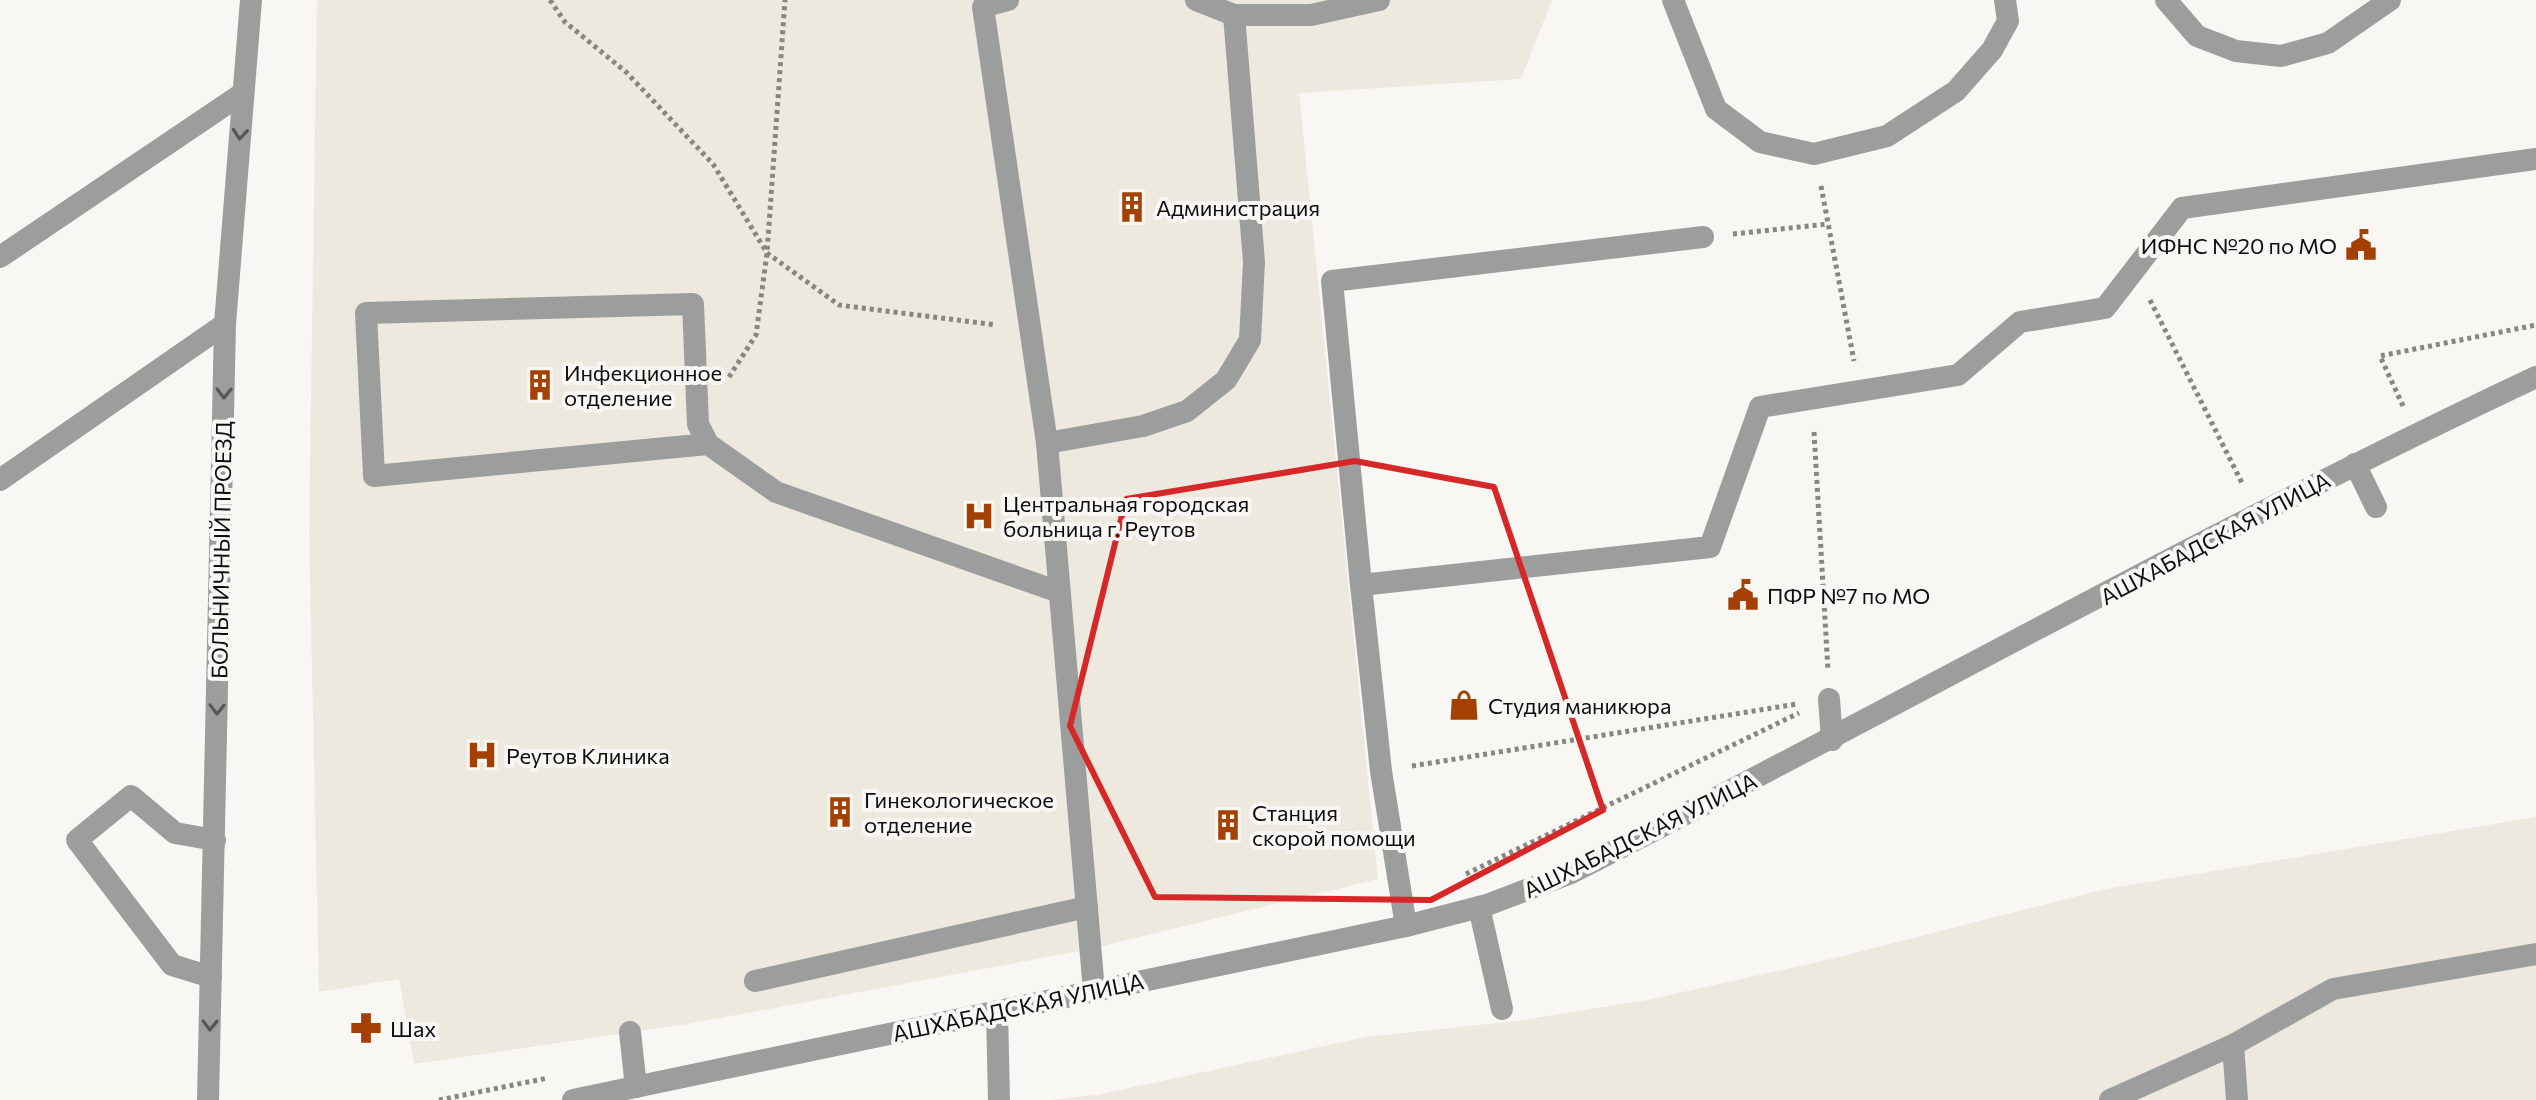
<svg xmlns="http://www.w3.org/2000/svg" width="2536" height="1100" font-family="Commissioner,sans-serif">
	<rect width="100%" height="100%" fill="#f8f7f3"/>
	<!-- built -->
	<g fill="#ede9df">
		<path d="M317 0H1552L1521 79 1299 93 1378 879 1090 949 688 1024 414 1064 399 979 319 992 309 531Z"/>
		<path d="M2536 817V1100H1050L1097 1095 1366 1037 1516 1021 1647 1000 1831 959 2101 890Z"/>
	</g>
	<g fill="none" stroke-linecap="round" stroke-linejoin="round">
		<!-- path -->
		<g stroke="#878683" stroke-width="5" stroke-dasharray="4 4" stroke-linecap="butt">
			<path d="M550 0 565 22 626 72 713 164 767 253 810 284 839 305 996 325"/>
			<path d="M1821 186 1854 361"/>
			<path d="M1733 234 1828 224"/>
			<path d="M2150 300 2243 485"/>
			<path d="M729 377 756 335 767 253 785 0"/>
			<path d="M2403 406 2380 356 2536 325"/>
			<path d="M1814 432 1828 670"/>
			<path d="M1412 766 1797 704"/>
			<path d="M1466 874 1799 713"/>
			<path d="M439 1100 548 1078"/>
		</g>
		<!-- service -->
		<g stroke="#9c9e9e" stroke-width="22">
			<path d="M1008 0 983 7 1047 443 1094 991"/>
			<path d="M1196 0 1234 15"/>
			<path d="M1673 0 1716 109 1760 142 1814 154 1887 136 1956 91 1992 50 2008 21 2005 0"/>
			<path d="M2166 0 2197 36 2236 51 2281 56 2328 43 2390 0"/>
			<path d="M0 257 243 93"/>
			<path d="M1047 443 1143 426 1187 411 1226 380 1250 340 1254 262 1234 15H1311L1379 0"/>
			<path d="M708 444 698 424 693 304 366 313 374 476 708 444 776 492 1059 592"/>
			<path d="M2355 464 2376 507"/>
			<path d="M0 480 225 324"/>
			<path d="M1361 585 1332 281 1703 237"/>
			<path d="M1829 699 1832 740"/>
			<path d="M1479 907 1502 1009"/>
			<path d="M1406 926 1381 771 1361 585 1710 547 1760 407 1958 375 2020 322 2105 308 2182 208 2536 159"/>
			<path d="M211 977 172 965 77 840 131 796 175 833 215 840"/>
			<path d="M755 981 1087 907"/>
			<path d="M997 1011 999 1100"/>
			<path d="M630 1032 636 1087"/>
			<path d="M2233 1045 2237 1100"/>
			<path d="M2110 1100 2233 1045 2333 989 2536 954"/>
		</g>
		<!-- minor -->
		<g stroke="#9c9e9e" stroke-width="22">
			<path d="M208 1100 225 324 251 0"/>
			<path d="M573 1100 1406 926 1487 905 1571 873C1893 709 2209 531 2536 377"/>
		</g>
	</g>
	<!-- one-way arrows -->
	<defs><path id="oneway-chevron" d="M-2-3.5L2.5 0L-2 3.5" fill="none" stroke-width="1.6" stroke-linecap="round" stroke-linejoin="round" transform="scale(2)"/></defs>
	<g stroke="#565656">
		<use href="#oneway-chevron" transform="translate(240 134) rotate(95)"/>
		<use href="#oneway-chevron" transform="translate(224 393) rotate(91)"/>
		<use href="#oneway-chevron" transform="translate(217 709) rotate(91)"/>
		<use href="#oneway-chevron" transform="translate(210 1025) rotate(91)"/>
	</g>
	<!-- marked area -->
	<path fill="none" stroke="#d62828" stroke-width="6" stroke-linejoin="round" d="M1355 461 1494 487 1603 810 1431 900 1155 897 1070 726 1126 499Z"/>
	<!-- icons -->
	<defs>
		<symbol id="building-bare" viewBox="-9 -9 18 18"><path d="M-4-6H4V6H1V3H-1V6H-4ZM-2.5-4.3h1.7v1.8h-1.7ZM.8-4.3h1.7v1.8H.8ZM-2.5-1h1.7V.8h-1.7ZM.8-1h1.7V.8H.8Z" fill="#a44102" stroke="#f8f7f3" stroke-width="2.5" paint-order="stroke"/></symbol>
		<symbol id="civic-bare" viewBox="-9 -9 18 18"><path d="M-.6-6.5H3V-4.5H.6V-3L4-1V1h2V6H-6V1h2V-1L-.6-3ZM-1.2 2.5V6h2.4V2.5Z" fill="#a44102" stroke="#f8f7f3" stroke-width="2.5" paint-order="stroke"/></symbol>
		<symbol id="hospital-bare" viewBox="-9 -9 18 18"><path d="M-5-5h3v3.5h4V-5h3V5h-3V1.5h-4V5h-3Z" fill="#a44102" stroke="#f8f7f3" stroke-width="2.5" paint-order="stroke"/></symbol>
		<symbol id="shop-bare" viewBox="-9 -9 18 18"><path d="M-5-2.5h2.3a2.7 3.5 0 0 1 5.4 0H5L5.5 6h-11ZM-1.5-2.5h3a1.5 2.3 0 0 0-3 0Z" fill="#a44102" stroke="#f8f7f3" stroke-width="2.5" paint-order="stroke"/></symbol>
		<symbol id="pharmacy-bare" viewBox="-9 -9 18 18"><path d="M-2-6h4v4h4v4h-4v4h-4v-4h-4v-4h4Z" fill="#a44102" stroke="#f8f7f3" stroke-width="2.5" paint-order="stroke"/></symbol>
	</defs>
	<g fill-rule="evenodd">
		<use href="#building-bare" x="1110" y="185" width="44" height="44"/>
		<use href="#civic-bare" x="2339" y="223" width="44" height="44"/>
		<use href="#building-bare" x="518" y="363" width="44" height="44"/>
		<use href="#hospital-bare" x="957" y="494" width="44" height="44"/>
		<use href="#civic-bare" x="1721" y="573" width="44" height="44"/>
		<use href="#shop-bare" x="1442" y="683" width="44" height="44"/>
		<use href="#hospital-bare" x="460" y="733" width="44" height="44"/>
		<use href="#building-bare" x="818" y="790" width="44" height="44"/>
		<use href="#building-bare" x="1206" y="803" width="44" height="44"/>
		<use href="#pharmacy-bare" x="344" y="1006" width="44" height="44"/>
	</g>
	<g text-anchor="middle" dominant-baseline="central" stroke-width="8" stroke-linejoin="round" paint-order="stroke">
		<!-- poi labels -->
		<g font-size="22" fill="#0f0e0d" stroke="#f8f7f3" text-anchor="start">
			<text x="1156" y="207">Администрация</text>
			<text x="2337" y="245" text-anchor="end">ИФНС №20 по МО</text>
			<text x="564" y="372">Инфекционное<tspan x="564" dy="25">отделение</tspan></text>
			<text x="1003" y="503">Центральная городская<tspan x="1003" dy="25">больница г. Реутов</tspan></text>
			<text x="1767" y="595">ПФР №7 по МО</text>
			<text x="1488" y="705">Студия маникюра</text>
			<text x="506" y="755">Реутов Клиника</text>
			<text x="864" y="799">Гинекологическое<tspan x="864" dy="25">отделение</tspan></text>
			<text x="1252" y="812">Станция<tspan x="1252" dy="25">скорой помощи</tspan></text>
			<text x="390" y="1028">Шах</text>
		</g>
		<!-- street labels -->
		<g font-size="22" fill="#0f0e0d" stroke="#f8f7f3">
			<text transform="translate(2215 538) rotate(-28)">АШХАБАДСКАЯ УЛИЦА</text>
			<text transform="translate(221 550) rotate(-89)">БОЛЬНИЧНЫЙ ПРОЕЗД</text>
			<text transform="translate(1640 835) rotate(-26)">АШХАБАДСКАЯ УЛИЦА</text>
			<text transform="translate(1018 1007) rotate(-12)">АШХАБАДСКАЯ УЛИЦА</text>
		</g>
	</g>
</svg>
